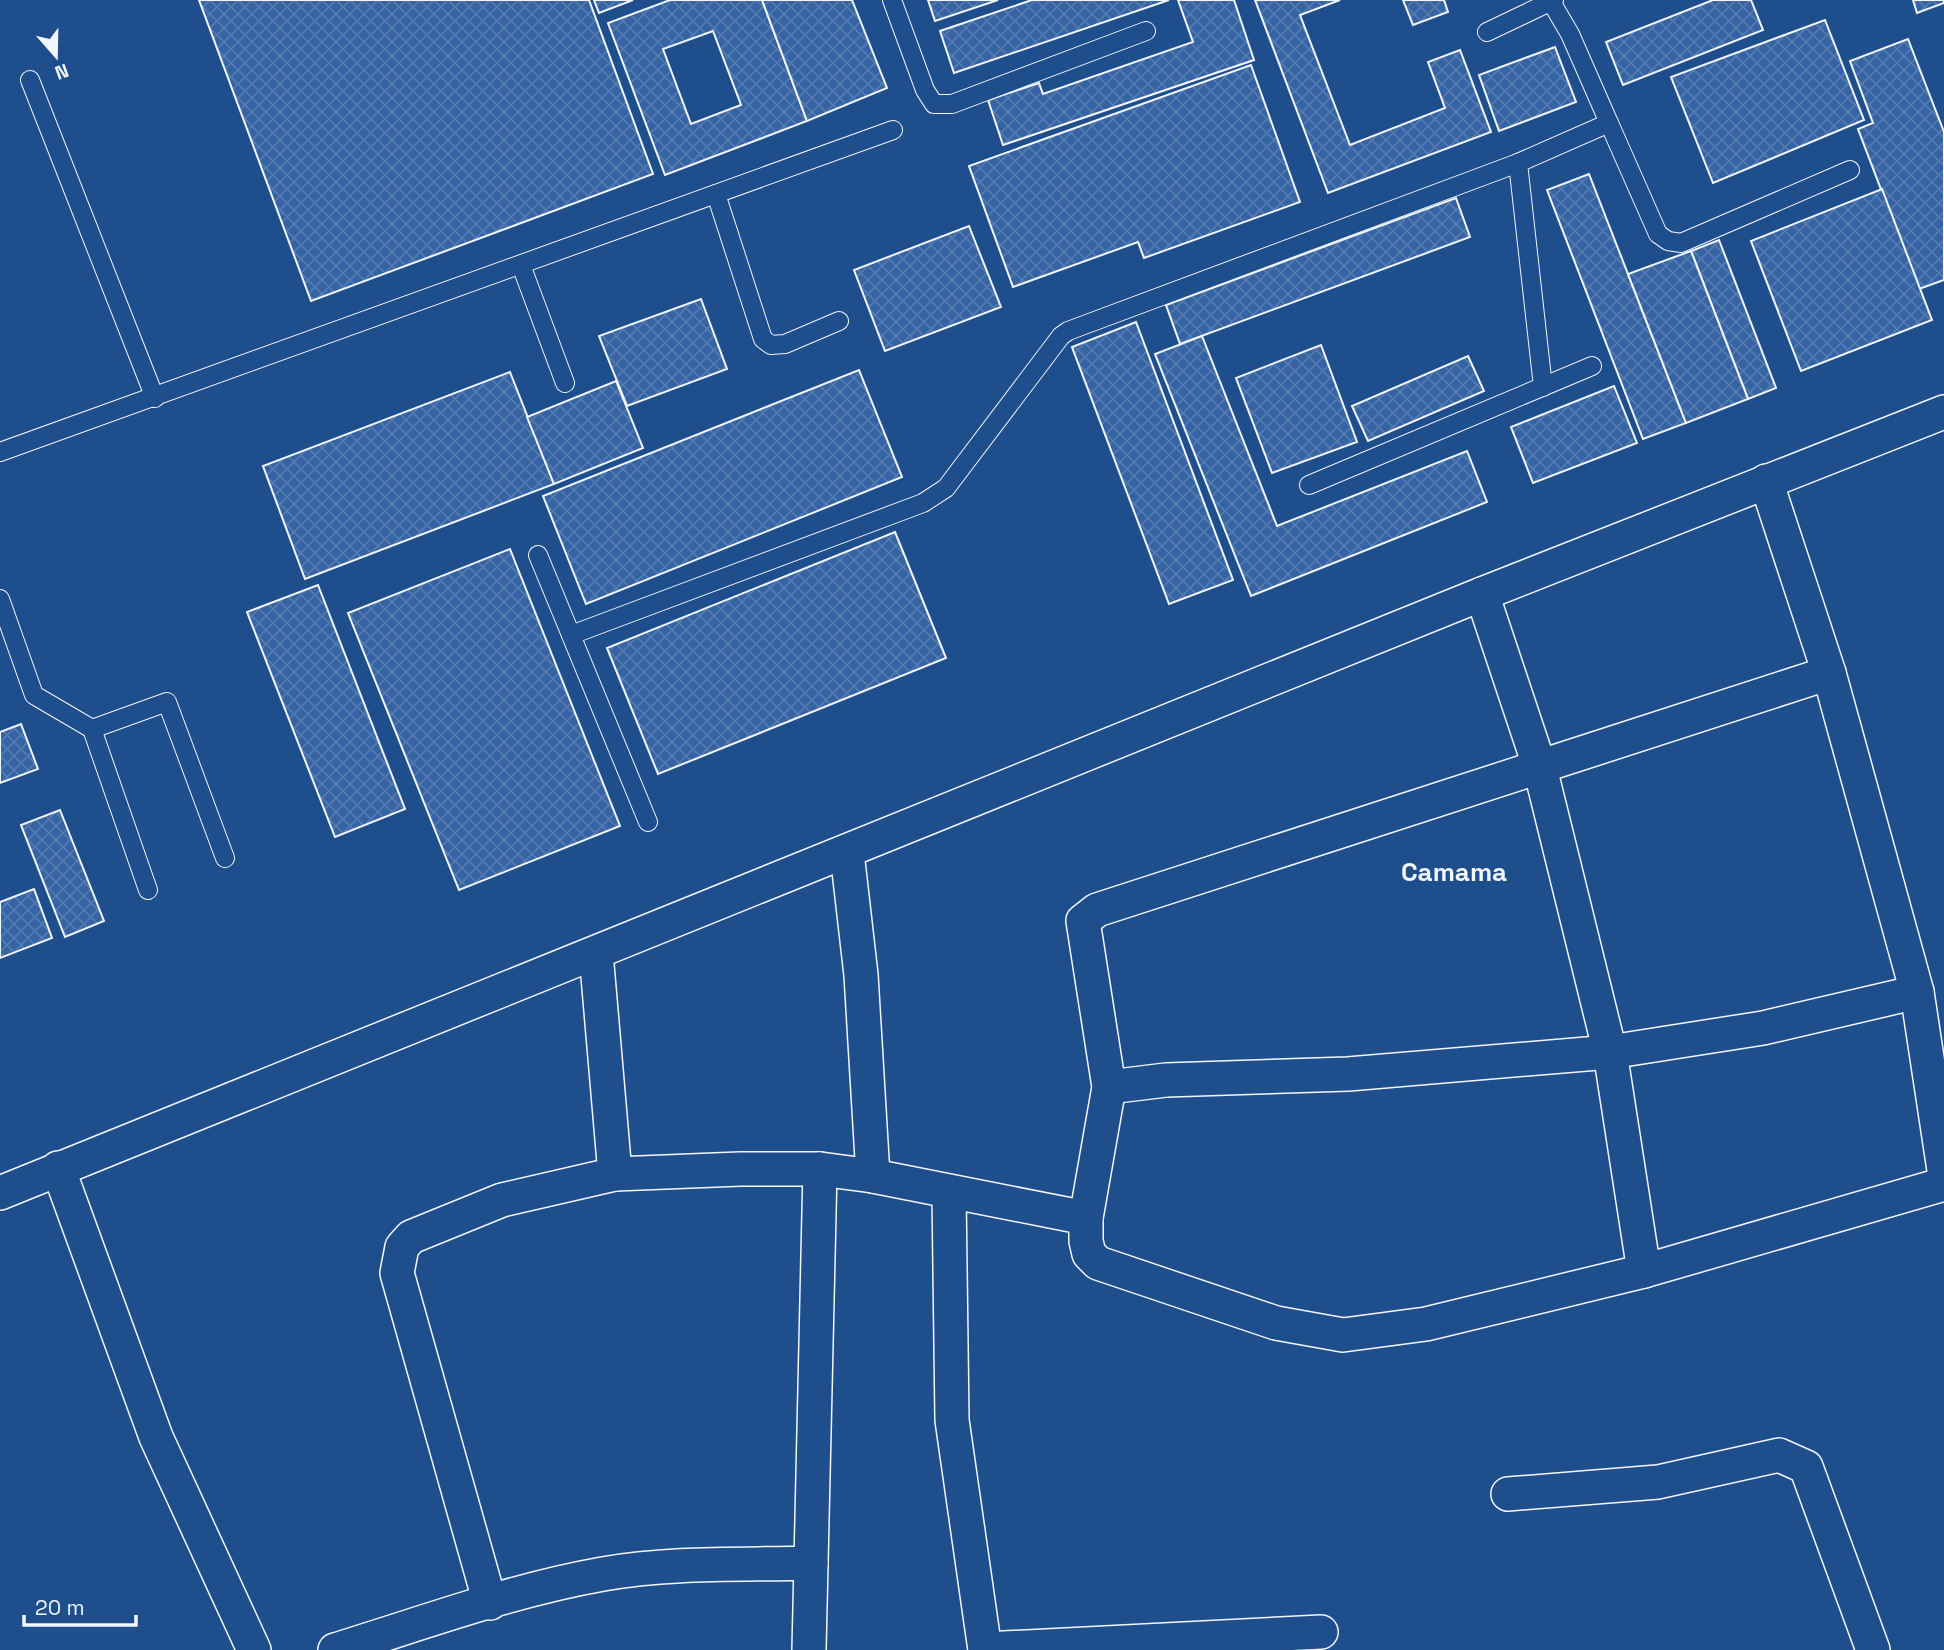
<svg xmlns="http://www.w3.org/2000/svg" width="1944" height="1650" font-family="'Space Grotesk',sans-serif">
	<defs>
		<pattern id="building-cross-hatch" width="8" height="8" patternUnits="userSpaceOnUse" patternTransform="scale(1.75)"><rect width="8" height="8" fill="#3563a3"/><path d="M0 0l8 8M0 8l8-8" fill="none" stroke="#537ab1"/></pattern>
	</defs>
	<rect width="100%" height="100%" fill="#1f4e8c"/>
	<!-- building -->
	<g fill="url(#building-cross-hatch)" stroke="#f2f6ff" stroke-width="2" fill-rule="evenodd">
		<path d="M199 0H589L653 174 311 301Z"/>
		<path d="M594 0H633L599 13Z"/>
		<path d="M670 0H762L807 121 665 175 608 23ZM713 31 741 105 691 124 663 49Z"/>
		<path d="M762 0H852L887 88 807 121Z"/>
		<path d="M928 0H998L935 21Z"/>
		<path d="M1032 0H1169L954 73 940 31Z"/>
		<path d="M1178 0H1234L1254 60 1003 145 988 100 1039 83 1043 94 1193 42Z"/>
		<path d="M1255 0H1340L1300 15 1350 145 1445 108 1428 62 1460 50 1491 132 1328 193Z"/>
		<path d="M1403 0H1444L1448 12 1413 25Z"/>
		<path d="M1713 0H1751L1763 30 1623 85 1606 42Z"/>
		<path d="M1913 0H1944V3L1917 13Z"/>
		<path d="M1825 20 1864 120 1713 183 1671 77Z"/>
		<path d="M1908 39 1944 132V280L1919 289 1858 129 1873 123 1850 61Z"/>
		<path d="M1555 47 1576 102 1499 131 1479 75Z"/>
		<path d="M1251 65 1300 202 1144 258 1138 242 1013 287 969 166Z"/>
		<path d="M1589 174 1686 423 1643 439 1547 190Z"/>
		<path d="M1882 189 1932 320 1801 371 1751 241Z"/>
		<path d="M1456 198 1470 237 1180 344 1166 305Z"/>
		<path d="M969 226 1001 307 885 351 854 270Z"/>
		<path d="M1719 240 1776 388 1748 399 1691 251Z"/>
		<path d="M1691 251 1748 399 1686 423 1628 274Z"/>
		<path d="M701 299 727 369 627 406 599 336Z"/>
		<path d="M1136 322 1233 580 1169 604 1072 347Z"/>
		<path d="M1202 336 1277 526 1467 451 1487 502 1251 596 1155 354Z"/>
		<path d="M1321 345 1357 442 1272 473 1236 378Z"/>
		<path d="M1468 356 1484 391 1368 441 1352 406Z"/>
		<path d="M859 370 902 477 586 604 543 496Z"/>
		<path d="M510 372 554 484 305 579 263 466Z"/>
		<path d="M616 381 643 448 554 484 527 417Z"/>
		<path d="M1614 386 1637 443 1533 483 1511 427Z"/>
		<path d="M895 532 946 658 658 774 607 648Z"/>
		<path d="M510 549 620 826 459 890 348 613Z"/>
		<path d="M318 585 405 809 335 837 247 612Z"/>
		<path d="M21 724 38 769 0 783V732Z"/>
		<path d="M60 810 104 921 65 937 21 825Z"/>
		<path d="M34 889 52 938 0 958V902Z"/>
	</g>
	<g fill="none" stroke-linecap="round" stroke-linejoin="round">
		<defs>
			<g id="service">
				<path d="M892 0 925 90 934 104H952L1146 31"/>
				<path d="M1487 32 1554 0"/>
				<path d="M30 80 155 398"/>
				<path d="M1609 123 1658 234 1668 241 1681 243 1850 170"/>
				<path d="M716 194 763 339 771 345 785 344 839 321"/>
				<path d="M521 265 565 383"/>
				<path d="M1543 387 1518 163 1609 123 1570 34 1550 0"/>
				<path d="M0 452 893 130"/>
				<path d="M1309 485 1592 366"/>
				<path d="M538 555 648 822"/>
				<path d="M0 599 34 695 92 729 148 890"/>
				<path d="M571 635 923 503 946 488 1061 336 1068 331 1518 163"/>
				<path d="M92 729 167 702 225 858"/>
			</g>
			<g id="minor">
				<path d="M1766 481 1829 673 1917 992 1944 1170"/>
				<path d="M1482 594 1540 768 1610 1052 1644 1271"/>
				<path d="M1829 673 1097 910 1083 921 1109 1087 1086 1218V1241L1089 1254 1098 1263 1276 1323 1343 1335 1426 1324 1644 1271 1944 1184"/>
				<path d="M847 853 861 975 873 1176"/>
				<path d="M596 953 615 1174"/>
				<path d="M1109 1087 1166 1080 1348 1074 1610 1052 1763 1028 1917 992"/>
				<path d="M58 1168 156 1437 254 1650"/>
				<path d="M0 1193 1482 594 1944 412"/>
				<path d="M949 1193 952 1420 985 1650"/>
				<path d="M1508 1494 1658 1482 1779 1455 1806 1467 1873 1650"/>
				<path d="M490 1603 397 1273 402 1247 411 1237 502 1200 615 1174 740 1169H820L873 1176 1086 1218"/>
				<path d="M985 1649 1321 1632"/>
				<path d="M335 1650C423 1623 512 1590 603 1574 671 1562 742 1565 811 1563L820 1169"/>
				<path d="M809 1650 811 1563"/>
			</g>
		</defs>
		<!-- service casing -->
		<use href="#service" stroke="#f2f6ff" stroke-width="20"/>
		<!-- minor casing -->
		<use href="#minor" stroke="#f2f6ff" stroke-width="36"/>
		<!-- service -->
		<use href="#service" stroke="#1f4e8c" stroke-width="18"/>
		<!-- minor -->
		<use href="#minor" stroke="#1f4e8c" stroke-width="33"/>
	</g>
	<g text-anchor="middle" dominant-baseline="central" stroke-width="5" stroke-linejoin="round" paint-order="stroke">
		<!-- district labels -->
		<g font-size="26" font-weight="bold" fill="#f2f6ff" stroke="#1f4e8c">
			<text x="1454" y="872">Camama</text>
		</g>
	</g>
	<!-- north arrow -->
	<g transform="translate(56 56) rotate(160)" stroke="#1f4e8c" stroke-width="5" paint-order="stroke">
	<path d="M0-5L12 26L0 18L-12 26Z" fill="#f2f6ff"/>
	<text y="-10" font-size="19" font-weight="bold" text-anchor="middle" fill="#f2f6ff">N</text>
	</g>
	<!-- scale -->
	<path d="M24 1615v10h112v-10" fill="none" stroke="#f2f6ff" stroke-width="3.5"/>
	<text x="35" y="1615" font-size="21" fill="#f2f6ff" stroke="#1f4e8c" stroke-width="5" paint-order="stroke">20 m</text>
</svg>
